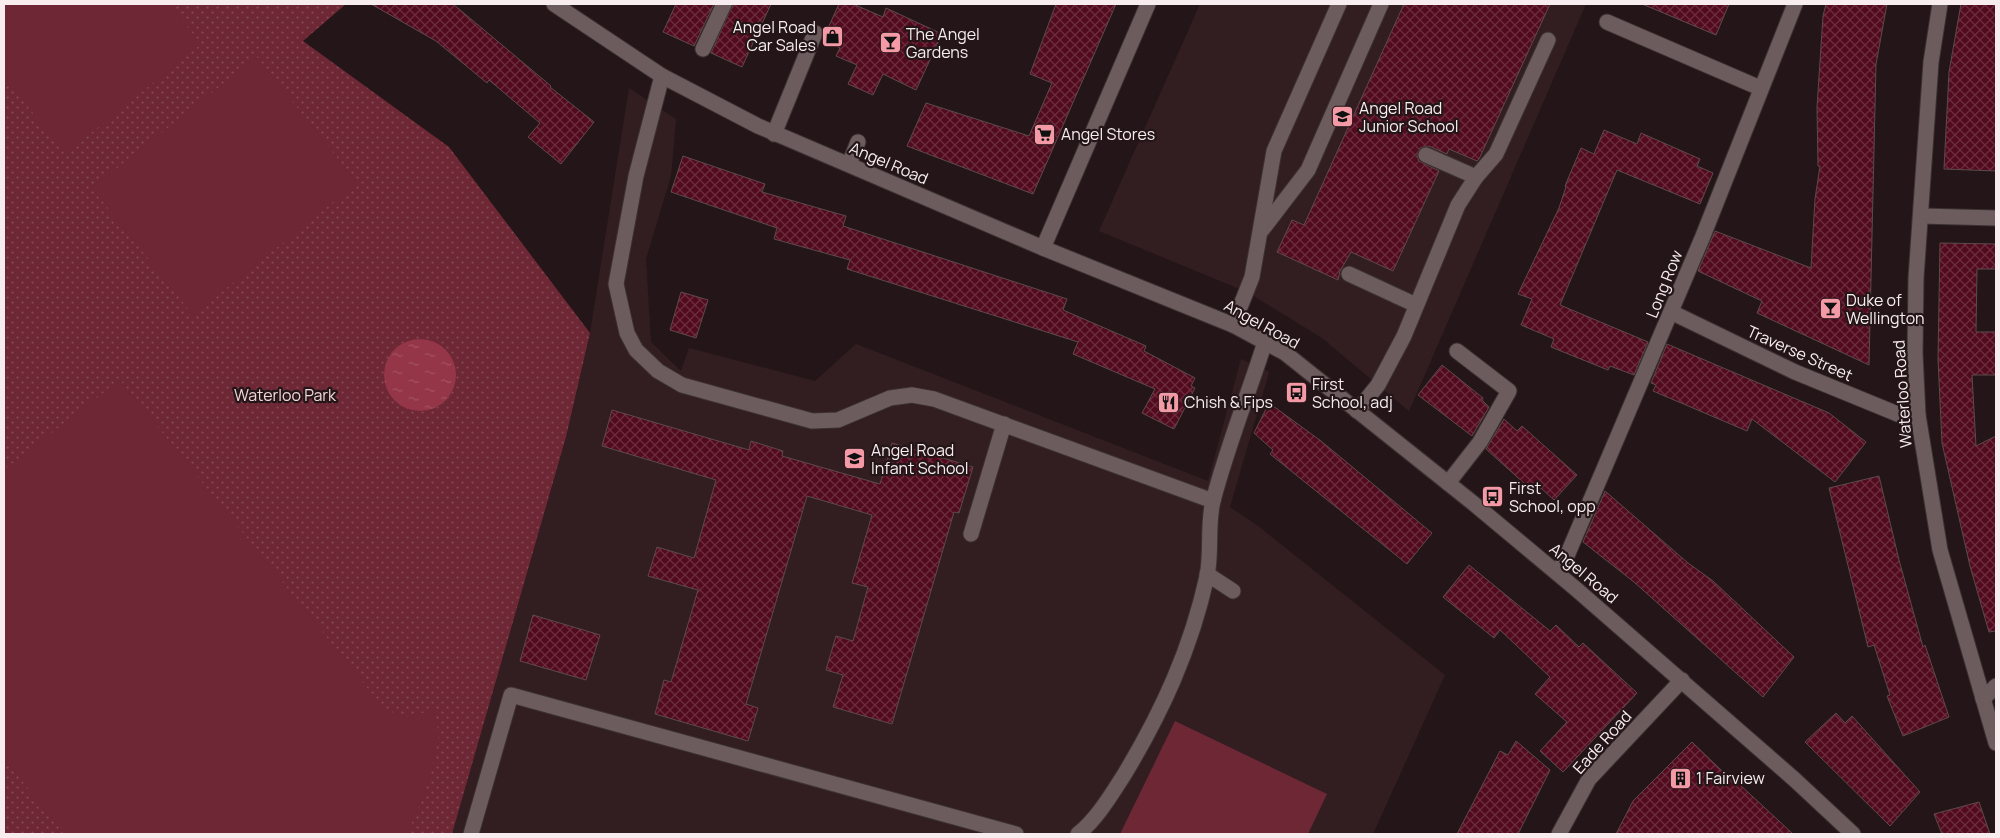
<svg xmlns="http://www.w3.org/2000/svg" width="2000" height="838" font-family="Manrope,sans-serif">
	<defs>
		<pattern id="grass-dots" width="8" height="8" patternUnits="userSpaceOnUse" patternTransform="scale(1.25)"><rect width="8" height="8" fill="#6d2735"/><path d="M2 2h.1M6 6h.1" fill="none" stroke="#834753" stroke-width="1.8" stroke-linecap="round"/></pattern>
		<pattern id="water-ripples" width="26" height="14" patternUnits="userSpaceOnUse" patternTransform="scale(1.25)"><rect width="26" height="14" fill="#943548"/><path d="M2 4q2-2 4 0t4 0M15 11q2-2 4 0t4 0" fill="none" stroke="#a45363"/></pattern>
		<pattern id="building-cross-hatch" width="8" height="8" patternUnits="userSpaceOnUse" patternTransform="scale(1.25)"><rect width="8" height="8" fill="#520a1e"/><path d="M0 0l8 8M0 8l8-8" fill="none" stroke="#6c2e3f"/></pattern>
	</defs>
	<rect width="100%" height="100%" fill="#241618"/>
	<!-- built -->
	<g fill="#321e20">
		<path d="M1200 4H1586L1409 411 1322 338 1247 292 1099 231Z"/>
		<path d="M629 88 676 119 671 176 646 259 651 342 681 371 689 348 815 381 856 344 1208 481 1241 359 1269 372 1230 507 1258 526 1445 675 1373 834H452L566 437 590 333Z"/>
	</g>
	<!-- grass -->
	<path fill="url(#grass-dots)" d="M4 4H346L303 41 449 147 590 333 566 437 452 834H4Z"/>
	<!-- garden -->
	<g fill="#6d2735">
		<path d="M4 4H169L201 44 65 154 4 76Z"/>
		<path d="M257 57 357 183 193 315 92 188Z"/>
		<path d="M120 380 381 705C403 720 410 720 433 708 434 715 437 723 438 730 441 750 417 817 406 834H64L4 758V470Z"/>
		<path d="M1175 721 1327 794 1308 834H1120Z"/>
	</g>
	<!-- water -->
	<circle fill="url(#water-ripples)" cx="420" cy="375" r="36"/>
	<!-- building -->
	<g fill="url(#building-cross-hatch)" stroke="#5b4a4c">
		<path d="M371 4H453L551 86 550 87 594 122 561 164 528 137 540 123 489 80 487 83 436 41Z"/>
		<path d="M676 4H714L694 46 663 32Z"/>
		<path d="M733 4H771L742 67 711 53Z"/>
		<path d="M839 4H853L883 17 886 8 942 34 916 90 883 74 873 95 848 84 857 65 836 56 840 48 823 39Z"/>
		<path d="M1056 4H1116L1033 194 907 146 926 103 1029 136 1052 83 1030 74Z"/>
		<path d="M1404 4H1550L1479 159 1477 161 1449 149 1447 154 1429 146 1420 148 1417 156 1419 161 1439 171 1393 271 1351 252 1340 271 1338 280 1277 252 1292 220 1304 225Z"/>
		<path d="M1642 4H1729L1716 35Z"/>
		<path d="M1826 4H1887L1876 64 1869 365 1757 313 1762 301 1698 271 1715 231 1811 268 1815 199 1820 166H1818L1817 107 1823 16Z"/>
		<path d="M1961 4H1996V171L1944 169 1949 72Z"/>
		<path d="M1604 130 1637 144 1641 133 1700 159 1697 166 1713 173 1700 204 1617 170 1560 305 1648 342 1634 375 1610 366 1608 370 1551 347 1554 339 1521 325 1532 299 1518 294 1559 208 1566 187 1565 186 1581 148 1594 154Z"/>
		<path d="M683 156 765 184 762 192 846 216 843 226 1067 299 1063 310 1146 346 1144 351 1195 378 1191 386 1195 388 1174 429 1142 413 1155 389 1073 354 1078 342 847 269 850 260 774 239 777 228 671 192Z"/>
		<path d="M1940 243 1996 244V269H1977L1976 332H1996V375H1972L1976 446 1996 436V631L1989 632 1970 566 1942 443 1938 359Z"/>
		<path d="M681 292 708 300 696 338 670 330Z"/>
		<path d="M1667 344 1829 413 1866 442 1835 482 1752 419 1747 431 1653 391 1656 385 1651 383Z"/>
		<path d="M1442 365 1483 398 1482 400 1489 407 1472 436 1418 395Z"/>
		<path d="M1269 403 1321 441 1432 533 1407 564 1270 454 1273 450 1254 433Z"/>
		<path d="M612 410 749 450 751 441 783 451 782 456 880 484 892 443 973 467 959 513 954 512 892 724 833 707 843 675 826 670 836 636 853 641 868 587 852 583 872 515 807 496 746 704 758 708 748 741 655 714 664 680 671 682 698 590 648 576 657 547 694 558 716 480 602 446Z"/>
		<path d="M1504 419 1517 431 1522 426 1577 475 1554 500 1541 488 1536 494 1486 449Z"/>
		<path d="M1879 476 1899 560 1923 647 1925 645 1949 717 1903 736 1887 696 1890 695 1874 645 1868 647 1829 488Z"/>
		<path d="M1605 491 1688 563 1713 581 1794 657 1763 697 1634 582 1583 542Z"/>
		<path d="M1469 565 1550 631 1556 625 1579 647 1583 643 1637 693 1563 772 1540 751 1567 722 1535 694 1550 677 1500 630 1494 638 1443 597Z"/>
		<path d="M533 615 600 635 586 680 520 661Z"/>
		<path d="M1836 713 1845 723 1852 716 1920 792 1890 826 1805 742Z"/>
		<path d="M1516 741 1550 770 1518 834H1457L1500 751 1508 755Z"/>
		<path d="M1692 742 1720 769 1738 783 1793 834H1616L1633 801Z"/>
		<path d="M1979 802 1990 834H1942L1934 814Z"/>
	</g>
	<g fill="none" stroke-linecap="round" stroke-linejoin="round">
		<defs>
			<g id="minor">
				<path d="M554 4 662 76 758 126 1043 248 1233 325 1285 353 1473 503 1576 589 1794 779 1853 834"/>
				<path d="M1940 4 1931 62 1916 278 1915 353 1918 415 1940 550 1996 743"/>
				<path d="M1607 22 1760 88"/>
				<path d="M703 49 724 4"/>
				<path d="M662 76 636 176 616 284 627 333 636 350 658 371 682 385 812 421 838 420 890 398 912 395 934 399 1213 501"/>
				<path d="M774 134 815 33"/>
				<path d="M1426 155 1476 177"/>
				<path d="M849 164 858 142"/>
				<path d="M1922 216 1996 218"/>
				<path d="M1262 230 1308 170 1381 4"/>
				<path d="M1043 248 1148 4"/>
				<path d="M1349 274 1416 305"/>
				<path d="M1671 312 1795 372 1900 415H1918"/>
				<path d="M1233 325 1252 277 1274 151 1339 4"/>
				<path d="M1357 411 1378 385 1404 336 1458 205 1476 177 1496 154 1548 40"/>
				<path d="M1448 483 1480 442 1509 391 1457 351"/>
				<path d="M971 534 1004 424"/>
				<path d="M1557 573 1566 558 1703 236 1795 4"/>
				<path d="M1207 574 1233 591"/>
				<path d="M1983 699 1996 686"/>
				<path d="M471 834 511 695 1016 834"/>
				<path d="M1078 834C1097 819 1111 795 1124 775 1162 712 1191 649 1207 576 1212 552 1207 526 1213 501 1227 447 1248 395 1265 342"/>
				<path d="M1559 834 1589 779 1682 680"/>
			</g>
		</defs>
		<!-- minor casing -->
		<use href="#minor" stroke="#3c3233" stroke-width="17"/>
		<!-- minor -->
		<use href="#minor" stroke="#6d5c5e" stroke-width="15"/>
	</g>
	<!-- icons -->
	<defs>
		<symbol id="shop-square" viewBox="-11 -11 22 22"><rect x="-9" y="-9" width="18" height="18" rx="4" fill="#f49aa6" stroke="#241618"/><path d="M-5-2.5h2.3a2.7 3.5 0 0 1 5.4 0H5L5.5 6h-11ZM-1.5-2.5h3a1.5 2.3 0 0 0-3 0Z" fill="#111"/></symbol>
		<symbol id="bar-square" viewBox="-11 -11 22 22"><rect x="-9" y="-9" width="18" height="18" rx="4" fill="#f49aa6" stroke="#241618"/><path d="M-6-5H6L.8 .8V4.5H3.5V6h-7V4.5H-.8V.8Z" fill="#111"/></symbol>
		<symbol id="school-square" viewBox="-11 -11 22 22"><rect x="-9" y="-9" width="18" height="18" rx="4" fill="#f49aa6" stroke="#241618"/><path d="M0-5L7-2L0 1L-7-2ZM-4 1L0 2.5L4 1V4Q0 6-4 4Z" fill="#111"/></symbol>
		<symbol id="supermarket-square" viewBox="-11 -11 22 22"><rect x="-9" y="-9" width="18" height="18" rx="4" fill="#f49aa6" stroke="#241618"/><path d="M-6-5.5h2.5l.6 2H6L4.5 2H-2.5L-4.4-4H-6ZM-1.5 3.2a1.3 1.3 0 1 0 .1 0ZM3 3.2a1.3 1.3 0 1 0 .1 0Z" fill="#111"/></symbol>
		<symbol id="bus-square" viewBox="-11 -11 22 22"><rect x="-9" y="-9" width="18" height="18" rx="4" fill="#f49aa6" stroke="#241618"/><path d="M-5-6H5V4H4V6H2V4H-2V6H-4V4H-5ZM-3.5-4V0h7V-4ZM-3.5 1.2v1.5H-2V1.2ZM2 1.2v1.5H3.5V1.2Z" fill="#111"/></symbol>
		<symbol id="restaurant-square" viewBox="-11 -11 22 22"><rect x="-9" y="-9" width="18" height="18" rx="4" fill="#f49aa6" stroke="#241618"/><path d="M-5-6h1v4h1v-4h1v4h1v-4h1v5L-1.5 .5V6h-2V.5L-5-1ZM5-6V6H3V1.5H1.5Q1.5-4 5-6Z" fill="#111"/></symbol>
		<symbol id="building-square" viewBox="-11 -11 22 22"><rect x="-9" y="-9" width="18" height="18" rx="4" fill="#f49aa6" stroke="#241618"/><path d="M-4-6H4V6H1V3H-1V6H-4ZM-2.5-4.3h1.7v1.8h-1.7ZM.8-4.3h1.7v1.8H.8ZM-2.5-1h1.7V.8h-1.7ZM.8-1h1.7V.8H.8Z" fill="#111"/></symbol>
	</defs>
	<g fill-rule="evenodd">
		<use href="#shop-square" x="820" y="24" width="25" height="25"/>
		<use href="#bar-square" x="878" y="30" width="25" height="25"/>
		<use href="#school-square" x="1330" y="104" width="25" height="25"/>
		<use href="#supermarket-square" x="1032" y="122" width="25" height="25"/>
		<use href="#bar-square" x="1818" y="296" width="25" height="25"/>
		<use href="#bus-square" x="1284" y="380" width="25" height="25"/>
		<use href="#restaurant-square" x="1156" y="390" width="25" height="25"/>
		<use href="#school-square" x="842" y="446" width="25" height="25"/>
		<use href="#bus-square" x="1480" y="484" width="25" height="25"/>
		<use href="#building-square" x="1668" y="766" width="25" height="25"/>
	</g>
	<g text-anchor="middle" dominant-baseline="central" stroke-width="4.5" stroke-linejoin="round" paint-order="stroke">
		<!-- poi labels -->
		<g font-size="16" fill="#f7edee" stroke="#241618" text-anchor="start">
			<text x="816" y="27" text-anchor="end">Angel Road<tspan x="816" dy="18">Car Sales</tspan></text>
			<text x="906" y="34">The Angel<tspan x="906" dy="18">Gardens</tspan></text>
			<text x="1359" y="108">Angel Road<tspan x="1359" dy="18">Junior School</tspan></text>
			<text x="1061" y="134">Angel Stores</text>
			<text x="1846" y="300">Duke of<tspan x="1846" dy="18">Wellington</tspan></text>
			<text x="1312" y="384">First<tspan x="1312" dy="18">School, adj</tspan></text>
			<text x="1184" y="402">Chish &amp; Fips</text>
			<text x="871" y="450">Angel Road<tspan x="871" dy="18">Infant School</tspan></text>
			<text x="1509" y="488">First<tspan x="1509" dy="18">School, opp</tspan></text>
			<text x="1696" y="778">1 Fairview</text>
		</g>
		<!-- street labels -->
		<g font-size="16" fill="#f7edee" stroke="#241618">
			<text transform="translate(889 163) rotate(23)">Angel Road</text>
			<text transform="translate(1664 284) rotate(-68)">Long Row</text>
			<text transform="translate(1262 324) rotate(29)">Angel Road</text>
			<text transform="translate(1800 353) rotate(24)">Traverse Street</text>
			<text transform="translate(1902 394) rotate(-94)">Waterloo Road</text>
			<text transform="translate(1584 573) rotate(40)">Angel Road</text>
			<text transform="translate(1602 742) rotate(-48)">Eade Road</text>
		</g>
		<!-- park labels -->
		<g font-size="16" fill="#f1d5d8" stroke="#241618">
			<text x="285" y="395">Waterloo Park</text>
		</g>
	</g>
	<!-- border -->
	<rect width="2000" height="838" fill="none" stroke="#f7edee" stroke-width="10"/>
</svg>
